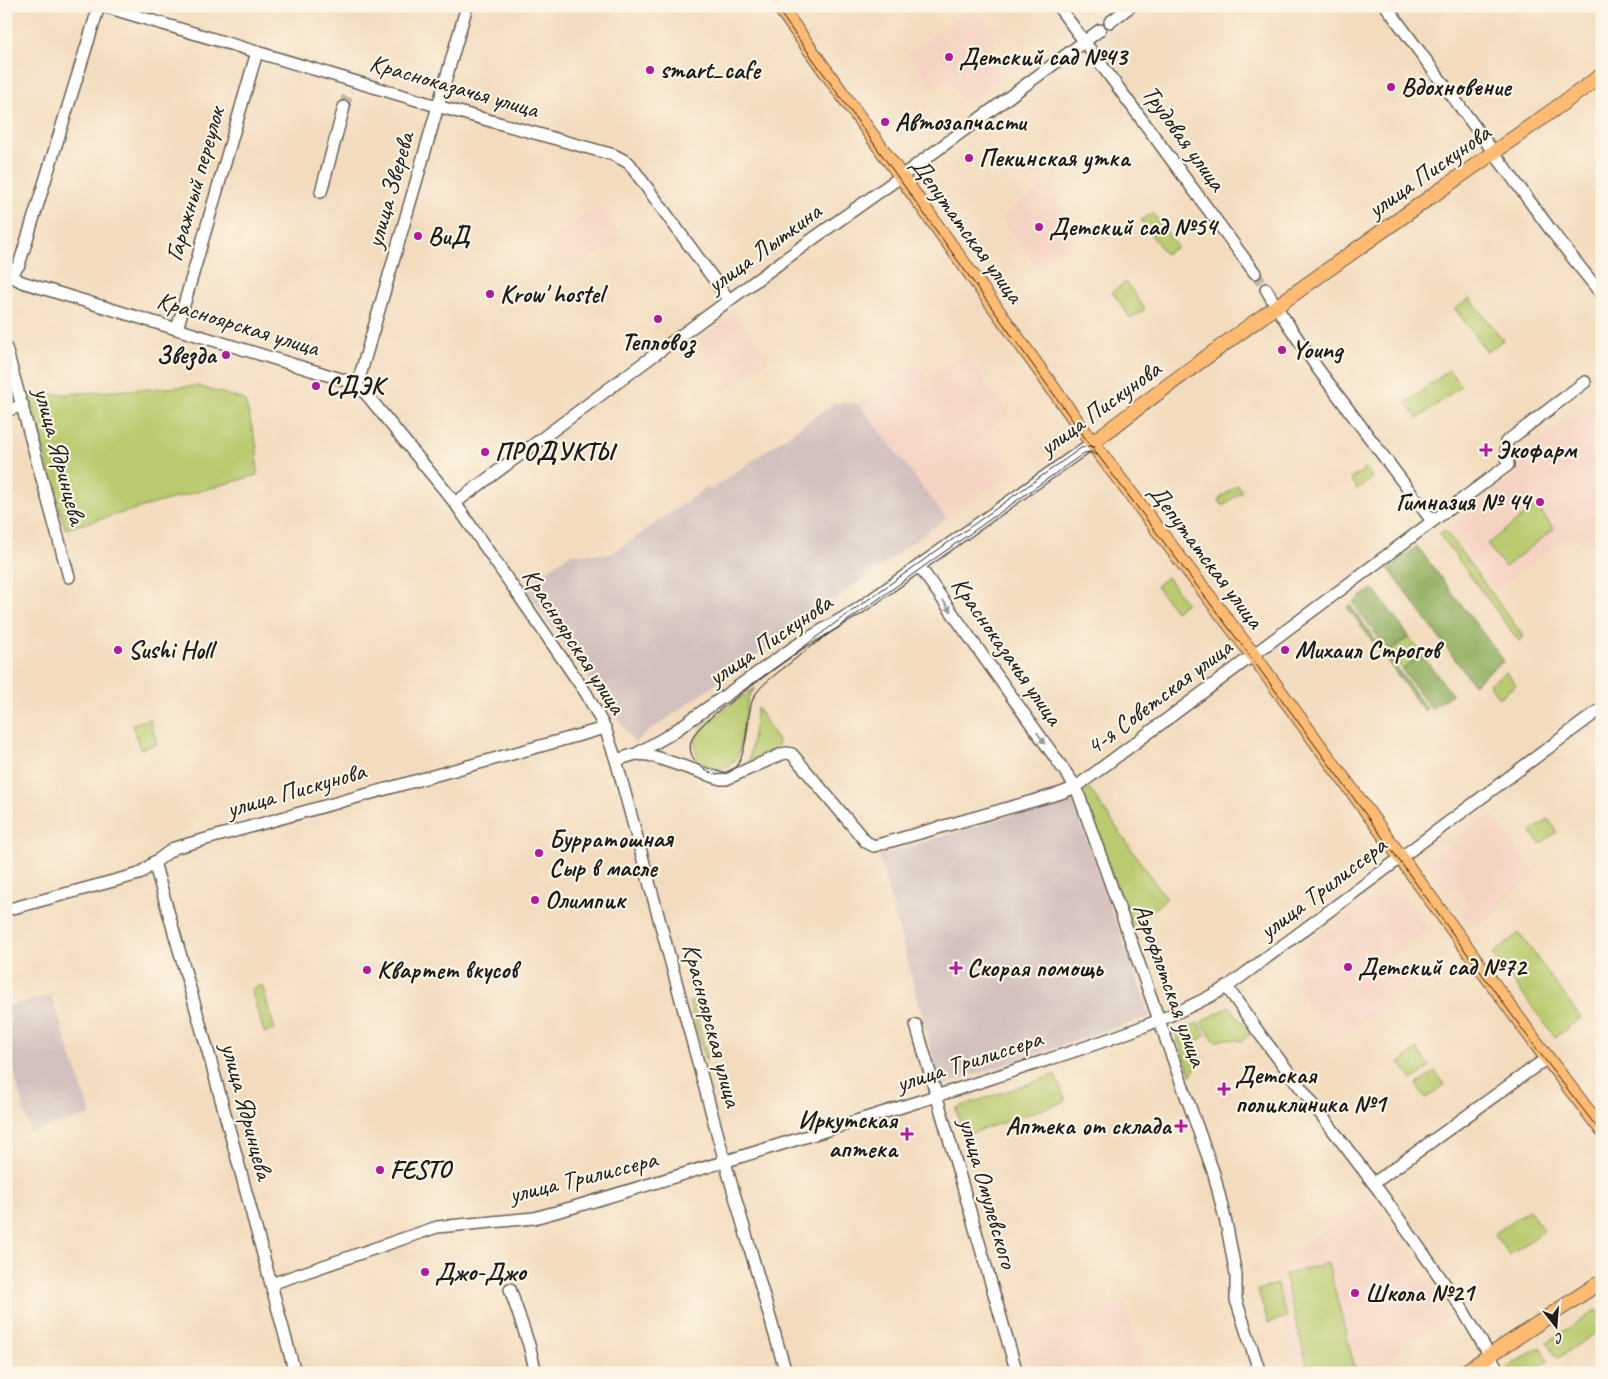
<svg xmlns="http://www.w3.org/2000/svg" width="1608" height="1379" font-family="Caveat,sans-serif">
	<rect width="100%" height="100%" fill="#fcf5e5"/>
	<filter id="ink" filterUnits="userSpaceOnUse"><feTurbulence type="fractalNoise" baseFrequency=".02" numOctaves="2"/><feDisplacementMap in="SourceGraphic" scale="10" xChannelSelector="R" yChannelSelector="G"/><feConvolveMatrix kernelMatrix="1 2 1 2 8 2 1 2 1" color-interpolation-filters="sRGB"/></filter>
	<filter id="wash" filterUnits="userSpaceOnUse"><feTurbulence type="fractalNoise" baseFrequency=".0096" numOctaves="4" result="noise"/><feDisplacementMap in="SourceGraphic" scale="20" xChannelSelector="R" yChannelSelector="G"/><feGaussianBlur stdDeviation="1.12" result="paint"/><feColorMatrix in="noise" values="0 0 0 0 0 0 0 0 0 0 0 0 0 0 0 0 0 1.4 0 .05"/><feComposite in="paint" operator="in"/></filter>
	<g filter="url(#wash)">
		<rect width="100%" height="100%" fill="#f3dcbe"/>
		<!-- built -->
		<g fill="#f5d3c2">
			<path d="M973 7 996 39 982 50 1002 78 966 105 945 77 932 86 908 54Z"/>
			<path d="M1051 180 1062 195 1060 211 1079 236 1037 267 1000 218Z"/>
			<path d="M601 206 622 237 569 273 548 242Z"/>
			<path d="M736 313 769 361 731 388 697 340Z"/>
			<path d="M964 353 1008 414 985 433 1013 472 946 518 859 404 914 364 927 379Z"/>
			<path d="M1602 396V536L1584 549 1573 534 1494 591 1446 526 1512 478 1523 453Z"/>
			<path d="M1492 814 1537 876 1499 904 1498 912 1473 929 1460 911 1469 904 1456 886 1447 892 1425 863Z"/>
			<path d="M1395 883 1428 929 1392 955 1413 985 1335 1041 1292 982 1301 975 1290 959Z"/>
			<path d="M1602 901V930L1588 911Z"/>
			<path d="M1366 1200 1449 1317 1370 1373H1296L1272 1268Z"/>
			<path d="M1125 1303 1144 1373H1034L1022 1330Z"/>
		</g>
		<!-- industrial -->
		<g fill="#d1c0bd">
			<path d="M836 402 838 404 842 402 859 404 946 518 845 592 634 742 524 588 570 554H612L707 487 710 490Z"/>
			<path d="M1071 797 1150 1016 941 1086 879 856Z"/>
			<path d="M51 995 91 1115 30 1132 9 1054H6V1007Z"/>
		</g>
		<!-- green -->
		<g fill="#b9cb6e" stroke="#6a7445">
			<path d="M1153 213 1177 247 1165 254 1141 220Z"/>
			<path d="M1126 282 1145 309 1131 319 1112 292Z"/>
			<path d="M1470 298 1503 340 1487 352 1455 309Z"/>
			<path d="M1449 370 1461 386 1418 419 1406 403Z"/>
			<path d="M198 386 245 400 257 447V475L65 529 29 396Z"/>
			<path d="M1366 468 1373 478 1357 489 1351 479Z"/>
			<path d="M1237 485 1242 491 1223 506 1218 500Z"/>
			<path d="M1536 506 1554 529 1505 567 1487 544Z"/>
			<path d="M1445 530 1524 637 1519 641 1439 534Z"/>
			<path d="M1167 577 1186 603 1175 611 1156 586Z"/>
			<path d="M1409 637 1422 654 1402 669 1389 652Z"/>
			<path d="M1506 672 1516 685 1499 698 1489 684Z"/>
			<path d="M755 688 748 698 739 753C723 787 684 759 698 734 707 719 740 699 755 688Z"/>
			<path d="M757 707 778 741V747L749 762Z"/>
			<path d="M150 719 157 744 140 749 132 724Z"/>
			<path d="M1089 788 1166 899 1132 927 1082 793Z"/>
			<path d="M1548 819 1557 832 1540 844 1531 832Z"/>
			<path d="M1519 933 1581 1018 1555 1037 1492 954Z"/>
			<path d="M262 985 275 1030 264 1033 251 989Z"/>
			<path d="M693 1001 708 1059 705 1060 689 1002Z"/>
			<path d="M1230 1006 1251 1034 1242 1041 1225 1039 1215 1042 1201 1022Z"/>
			<path d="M1198 1023 1206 1035 1195 1042 1184 1029Z"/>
			<path d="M1182 1030 1201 1058 1191 1075 1175 1033Z"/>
			<path d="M1417 1049 1430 1067 1412 1080 1399 1063Z"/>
			<path d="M1435 1071 1445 1085 1426 1098 1416 1085Z"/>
			<path d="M1055 1075 1066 1101 963 1136 956 1108Z"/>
			<path d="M1529 1210 1544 1231 1509 1255 1494 1234Z"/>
			<path d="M1328 1263 1355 1369 1341 1373H1309L1284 1275Z"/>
			<path d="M1277 1284 1287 1317 1268 1323 1258 1290Z"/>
			<path d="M1597 1310 1602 1317V1329L1558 1358 1547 1342Z"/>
			<path d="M1540 1347 1549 1361 1530 1373H1512L1508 1367Z"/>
		</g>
		<!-- forest -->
		<g fill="#92af61" stroke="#57663e">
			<path d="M1417 546 1504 661 1473 684 1388 568Z"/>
			<path d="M1373 588 1409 636 1388 651 1353 603Z"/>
			<path d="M1350 605 1427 709 1424 711 1347 607Z"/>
			<path d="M1422 655 1452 694 1431 709 1402 670Z"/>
		</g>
	</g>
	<g filter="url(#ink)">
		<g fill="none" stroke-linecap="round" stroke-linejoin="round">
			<!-- minor-tunnel -->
			<g stroke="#c8b69e" stroke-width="11" stroke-dasharray="11 5.5" stroke-linecap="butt">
				<path d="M344 107 349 91"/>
				<path d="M1255 273 1266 289"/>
			</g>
			<defs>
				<g id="minor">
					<path d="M103 6 437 106 614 155 629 163 729 300"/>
					<path d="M1058 6 1255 273"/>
					<path d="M1386 6 1553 233 1602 295"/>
					<path d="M1110 22 1131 6"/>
					<path d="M321 192 344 107"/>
					<path d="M9 275 22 282 344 380 357 386 367 395 455 503 586 693 605 728 616 760 725 1162 786 1373"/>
					<path d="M7 280 9 275 19 265 99 6"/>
					<path d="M1266 289 1279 311 1318 369 1432 521"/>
					<path d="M177 329 257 52"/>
					<path d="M6 348 69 577"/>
					<path d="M357 386 467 6"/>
					<path d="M6 411 23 405"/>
					<path d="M455 503 657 353 814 238 899 178 1100 30"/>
					<path d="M919 566 1076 787 1214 1174 1227 1227 1236 1275V1300L1260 1373"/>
					<path d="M636 754 649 755 721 779H726L782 754 787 753 792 754 866 842 874 846 1061 793 1076 787 1508 465 1506 442 1585 382"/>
					<path d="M616 760 636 754 669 735 797 645 858 609 1092 443"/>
					<path d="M154 862 211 1062 295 1373"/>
					<path d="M6 910 139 874 174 848 605 728"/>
					<path d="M1227 987 1259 1033 1380 1192 1461 1307 1500 1373"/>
					<path d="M916 1025 1017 1373"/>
					<path d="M1374 1183 1547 1058"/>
					<path d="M271 1284 437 1227 534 1218 574 1207C714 1165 854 1123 992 1078 1072 1051 1154 1029 1227 987L1602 708"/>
					<path d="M510 1289 529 1345 536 1373"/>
				</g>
				<g id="major">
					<path d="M779 6 1092 443 1253 655 1541 1050 1602 1130"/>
					<path d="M1092 443C1258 315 1432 198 1602 75"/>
					<path d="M1463 1373 1602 1281"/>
				</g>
			</defs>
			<!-- minor casing -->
			<use href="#minor" stroke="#675f55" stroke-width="14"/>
			<!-- major casing -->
			<use href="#major" stroke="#675f55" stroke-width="16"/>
			<!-- minor -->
			<use href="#minor" stroke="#fff" stroke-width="11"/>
			<!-- major -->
			<use href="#major" stroke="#febb71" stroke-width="14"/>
			<!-- tram -->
			<g stroke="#1c1c1c" stroke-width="1">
				<path d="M775 6 1091 446 1250 656 1539 1052 1602 1134"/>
				<path d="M1095 447 1088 446 1081 448 838 621 717 712C701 726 678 743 698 764 703 769 708 772 714 774 754 781 742 715 755 695 762 684 775 675 785 667 814 643 846 622 877 600 946 550 1015 502 1084 453L1091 452 1097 455"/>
			</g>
		</g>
		<!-- one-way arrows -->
		<defs><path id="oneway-solid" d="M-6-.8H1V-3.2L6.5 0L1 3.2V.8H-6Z" transform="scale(1.25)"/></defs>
		<g fill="#999">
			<use href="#oneway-solid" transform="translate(947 606) rotate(55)"/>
			<use href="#oneway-solid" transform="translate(1041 738) rotate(55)"/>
		</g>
	</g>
	<!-- markers -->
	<g fill="#b5179e" stroke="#fcf5e5" stroke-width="2">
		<circle cx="949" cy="57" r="5"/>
		<circle cx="650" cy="70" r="5"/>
		<circle cx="1391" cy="87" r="5"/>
		<circle cx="885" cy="122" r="5"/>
		<circle cx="969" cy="158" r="5"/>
		<circle cx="1039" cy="227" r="5"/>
		<circle cx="418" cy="236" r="5"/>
		<circle cx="490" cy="294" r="5"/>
		<circle cx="658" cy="319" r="5"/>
		<circle cx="1282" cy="350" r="5"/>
		<circle cx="226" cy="355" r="5"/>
		<circle cx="316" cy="386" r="5"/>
		<path d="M1483.5 442.5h5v5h5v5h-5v5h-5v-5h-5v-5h5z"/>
		<circle cx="485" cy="452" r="5"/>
		<circle cx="1540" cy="502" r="5"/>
		<circle cx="118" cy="650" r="5"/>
		<circle cx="1285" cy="650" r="5"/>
		<circle cx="539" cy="853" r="5"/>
		<circle cx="535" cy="900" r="5"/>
		<circle cx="1348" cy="967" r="5"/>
		<path d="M953.5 960.5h5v5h5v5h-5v5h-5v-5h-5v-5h5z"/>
		<circle cx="367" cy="970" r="5"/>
		<path d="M1221.5 1081.5h5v5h5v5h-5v5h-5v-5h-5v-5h5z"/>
		<path d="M1178.5 1118.5h5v5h5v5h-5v5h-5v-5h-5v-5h5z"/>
		<path d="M904.5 1126.5h5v5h5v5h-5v5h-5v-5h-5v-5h5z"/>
		<circle cx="380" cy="1170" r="5"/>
		<circle cx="425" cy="1272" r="5"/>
		<circle cx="1355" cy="1293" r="5"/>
	</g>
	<g text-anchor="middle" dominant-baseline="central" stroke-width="4.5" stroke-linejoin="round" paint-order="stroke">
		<!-- poi labels -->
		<g font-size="25" font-weight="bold" fill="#1c1c1c" stroke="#fcf5e5" text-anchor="start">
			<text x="959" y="57">Детский сад №43</text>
			<text x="660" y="70">smart_cafe</text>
			<text x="1401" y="87">Вдохновение</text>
			<text x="895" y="122">Автозапчасти</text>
			<text x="979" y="158">Пекинская утка</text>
			<text x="1049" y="227">Детский сад №54</text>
			<text x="428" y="236">ВиД</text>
			<text x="500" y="294">Krow' hostel</text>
			<text x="658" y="342" text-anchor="middle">Тепловоз</text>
			<text x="1292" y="350">Young</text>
			<text x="216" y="355" text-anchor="end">Звезда</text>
			<text x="326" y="386">СДЭК</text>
			<text x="1496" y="450">Экофарм</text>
			<text x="495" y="452">ПРОДУКТЫ</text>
			<text x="1530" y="502" text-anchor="end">Гимназия № 44</text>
			<text x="128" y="650">Sushi Holl</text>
			<text x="1295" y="650">Михаил Строгов</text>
			<text x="549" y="839">Бурратошная<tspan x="549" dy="29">Сыр в масле</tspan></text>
			<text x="545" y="900">Олимпик</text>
			<text x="1358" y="967">Детский сад №72</text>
			<text x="967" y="968">Скорая помощь</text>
			<text x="377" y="970">Квартет вкусов</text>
			<text x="1235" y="1075">Детская<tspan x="1235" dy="29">поликлиника №1</tspan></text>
			<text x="897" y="1120" text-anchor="end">Иркутская<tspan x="897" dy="29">аптека</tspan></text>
			<text x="1171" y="1126" text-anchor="end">Аптека от склада</text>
			<text x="390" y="1170">FESTO</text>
			<text x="435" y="1272">Джо-Джо</text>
			<text x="1365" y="1293">Школа №21</text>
		</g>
		<!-- street labels -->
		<g font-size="25" fill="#1c1c1c" stroke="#fcf5e5">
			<text transform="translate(454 86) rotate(16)">Красноказачья улица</text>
			<text transform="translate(1184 138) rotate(54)">Трудовая улица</text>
			<text transform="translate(1429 171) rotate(-35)">улица Пискунова</text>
			<text transform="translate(195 184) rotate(-74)">Гаражный переулок</text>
			<text transform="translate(390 190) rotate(-74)">улица Зверева</text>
			<text transform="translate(967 230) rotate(54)">Депутатская улица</text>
			<text transform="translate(764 248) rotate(-36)">улица Лыткина</text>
			<text transform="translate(238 324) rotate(17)">Красноярская улица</text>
			<text transform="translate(1100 408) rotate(-36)">улица Пискунова</text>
			<text transform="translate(60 456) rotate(75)">улица Ядринцева</text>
			<text transform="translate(1206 556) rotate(53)">Депутатская улица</text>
			<text transform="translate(770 640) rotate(-34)">улица Пискунова</text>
			<text transform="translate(574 641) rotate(57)">Красноярская улица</text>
			<text transform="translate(1007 651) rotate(55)">Красноказачья улица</text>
			<text transform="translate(1159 697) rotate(-37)">4-я Советская улица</text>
			<text transform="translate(296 790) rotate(-16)">улица Пискунова</text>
			<text transform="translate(1323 888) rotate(-37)">улица Трилиссера</text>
			<text transform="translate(1170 985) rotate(70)">Аэрофлотская улица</text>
			<text transform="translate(712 1025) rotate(75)">Красноярская улица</text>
			<text transform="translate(969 1061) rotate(-18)">улица Трилиссера</text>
			<text transform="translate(247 1111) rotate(75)">улица Ядринцева</text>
			<text transform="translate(583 1177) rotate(-14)">улица Трилиссера</text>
			<text transform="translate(988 1193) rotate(74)">улица Омулевского</text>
		</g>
	</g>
	<!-- margin -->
	<rect width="1608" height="1379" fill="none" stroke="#fcf5e5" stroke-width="25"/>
	<!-- north arrow -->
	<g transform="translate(1556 1326) rotate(163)" stroke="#fcf5e5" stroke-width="4" paint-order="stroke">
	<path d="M0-4L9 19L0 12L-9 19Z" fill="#1c1c1c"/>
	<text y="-8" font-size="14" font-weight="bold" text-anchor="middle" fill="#1c1c1c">С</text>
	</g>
</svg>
